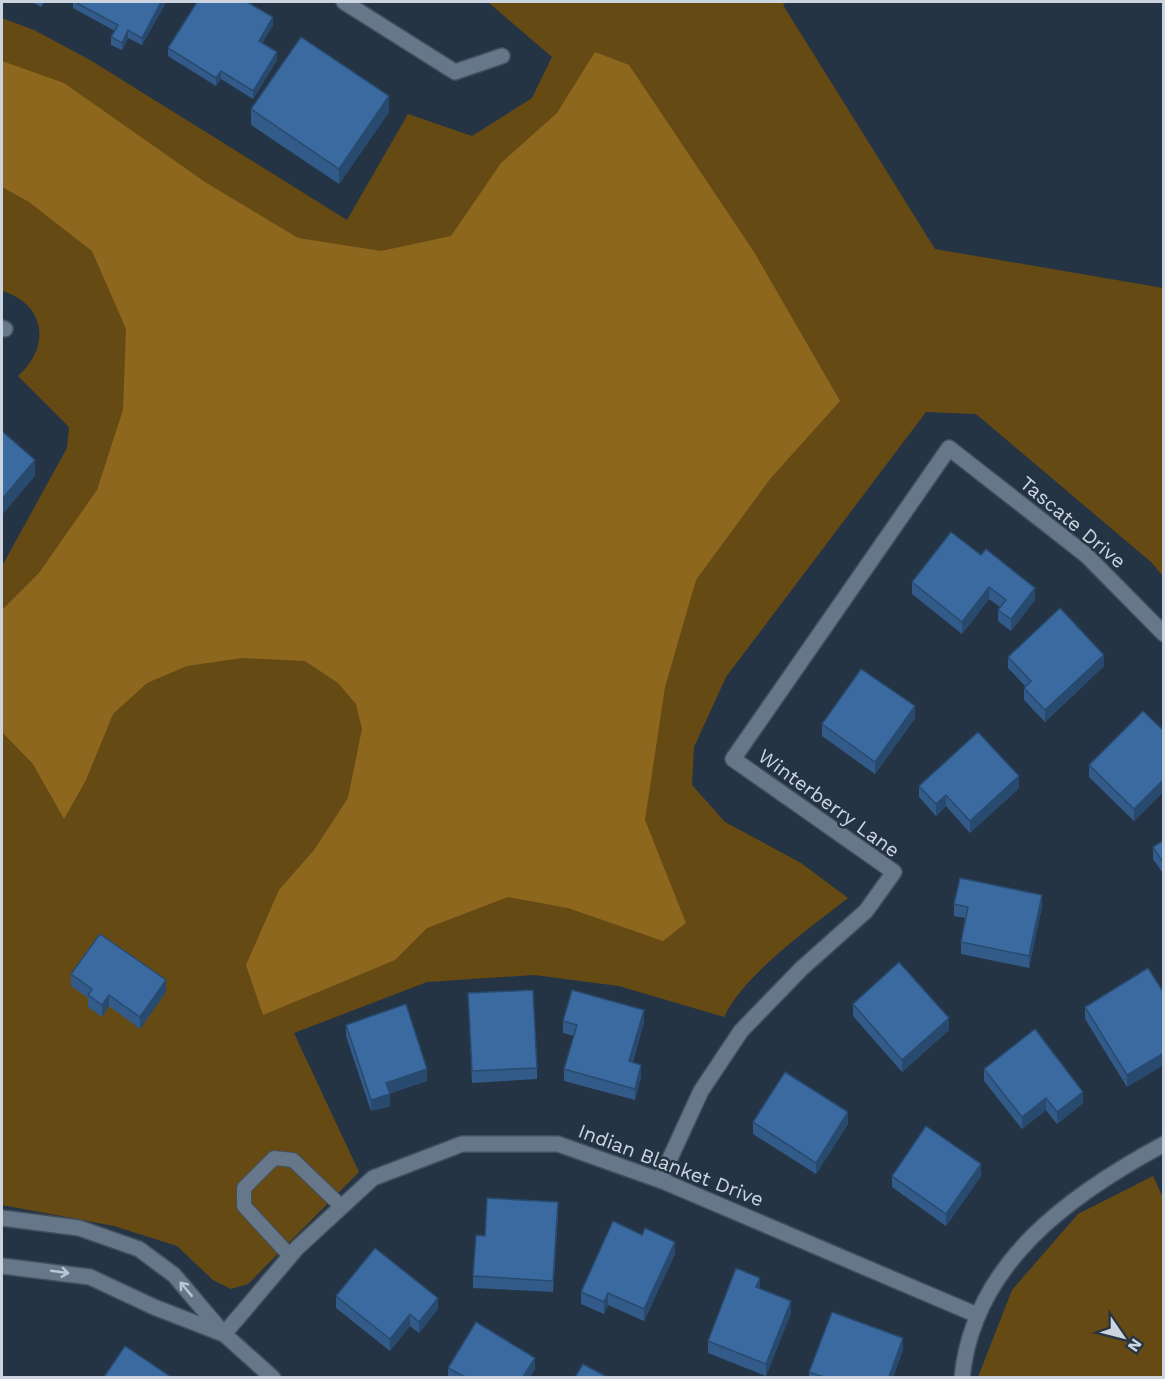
<svg xmlns="http://www.w3.org/2000/svg" width="1165" height="1379" font-family="'Work Sans',sans-serif">
	<rect width="100%" height="100%" fill="#253444"/>
	<!-- green -->
	<g fill="#664a14">
		<path d="M488 2H786L783 5 935 249 1163 288V576L1151 562 976 414 926 412 726 677 694 747 692 785 725 822 801 863 848 898C810 928 744 974 724 1017L619 986 534 975 427 982 294 1033 359 1172 248 1284 231 1289 213 1280 177 1246 114 1226 2 1205V566L67 448 69 427 18 376C51 347 46 304 2 291V18L34 30 90 60 347 220 408 114 472 136 532 98 552 57Z"/>
		<path d="M1153 1176 1163 1198V1377H978L1012 1290 1078 1214Z"/>
	</g>
	<!-- water -->
	<path fill="#8e671f" d="M595 52 629 65 754 252 840 401 770 479 696 580 665 687 645 820 686 923 663 941 568 908 508 897 427 928 395 960 263 1015 246 965 279 890 314 850 348 798 362 729 356 704 338 683 305 661 242 658 187 666 147 683 113 714 86 780 64 819 33 764 2 732V610L39 573 97 490 123 410 126 329 92 251 29 202 2 187V61L64 83 205 182 298 238 381 251 451 236 501 163 557 113Z"/>
	<g fill="none" stroke-linecap="round" stroke-linejoin="round">
		<defs>
			<path id="lane" d="M290 1256 244 1206V1188L274 1158 293 1160 342 1207"/>
			<g id="street">
				<path d="M344 2 455 72 502 56"/>
				<path d="M2 328 5 329"/>
				<path d="M660 1180 701 1091 741 1031 801 969 866 911 894 872 733 759 949 448 1086 555 1164 634"/>
				<path d="M2 1218 79 1228 139 1249 174 1275 224 1334 273 1378"/>
				<path d="M2 1266 90 1277 154 1307 221 1333"/>
				<path d="M224 1334 297 1248 373 1178 462 1144H558L665 1182 977 1315"/>
				<path d="M962 1378C973 1263 1071 1194 1164 1144"/>
			</g>
		</defs>
		<!-- lane casing -->
		<use href="#lane" stroke="#434f5d" stroke-width="16"/>
		<!-- street casing -->
		<use href="#street" stroke="#434f5d" stroke-width="18"/>
		<!-- lane -->
		<use href="#lane" stroke="#67778a" stroke-width="14"/>
		<!-- street -->
		<use href="#street" stroke="#67778a" stroke-width="15"/>
	</g>
	<!-- wall -->
	<g fill="#325b89">
		<path d="M32 2H44L41 7Z"/>
		<path d="M73 2H166L142 45 128 38 122 50 111 45V37L115 31 73 8Z"/>
		<path d="M273 25 262 43 277 60 253 99 221 79 216 86 168 56V48Z"/>
		<path d="M251 109 389 112 339 184 251 125Z"/>
		<path d="M951 532 1035 600 1011 631 998 621V610L1000 607 989 599 962 634 912 594V582Z"/>
		<path d="M1008 657 1104 666 1045 722 1024 700V688L1025 686 1008 668Z"/>
		<path d="M915 718 875 774 822 736V724Z"/>
		<path d="M1164 731V791L1134 821 1089 777V765Z"/>
		<path d="M919 786 1019 788 970 833 946 806 936 816 919 797Z"/>
		<path d="M1164 840V875L1153 859V847Z"/>
		<path d="M954 904 1042 906 1029 968 961 954V942L965 918 954 916Z"/>
		<path d="M1148 968 1127 1087 1085 1019V1007Z"/>
		<path d="M71 974 166 992 140 1029 109 1006 102 1017 88 1007V998L71 986Z"/>
		<path d="M468 993 537 1068V1079L472 1083Z"/>
		<path d="M853 1004 949 1030 902 1072 853 1016Z"/>
		<path d="M563 1021 644 1022 633 1062 641 1076 635 1100 564 1081V1069L574 1036 563 1033Z"/>
		<path d="M346 1025 427 1081 390 1093V1106L371 1111 346 1036Z"/>
		<path d="M984 1069 1083 1103 1057 1124 1046 1110 1022 1129 984 1081Z"/>
		<path d="M753 1122 848 1124 816 1174 753 1134Z"/>
		<path d="M892 1176H981L946 1226 892 1187Z"/>
		<path d="M558 1214 553 1292 473 1288V1276L485 1236Z"/>
		<path d="M675 1254 644 1321 608 1305 604 1314 581 1304V1292Z"/>
		<path d="M760 1289 791 1313 766 1376 708 1353V1341Z"/>
		<path d="M336 1296 438 1309 419 1333 410 1326 390 1351 336 1308Z"/>
		<path d="M903 1350 893 1377H809V1372Z"/>
		<path d="M448 1368 535 1369 530 1377H448Z"/>
	</g>
	<!-- shaded-wall -->
	<g fill="#294a6f">
		<path d="M161 2H166L142 45V38Z"/>
		<path d="M273 17V25L259 49V41Z"/>
		<path d="M128 30V38L122 50V43Z"/>
		<path d="M277 52V60L253 99V91Z"/>
		<path d="M221 71V79L216 86V78Z"/>
		<path d="M389 96V112L339 184V169Z"/>
		<path d="M35 460V476L2 515V499Z"/>
		<path d="M989 587V599L962 634V622Z"/>
		<path d="M1035 588V600L1011 631V619Z"/>
		<path d="M1104 655V666L1045 722V710Z"/>
		<path d="M915 706V718L875 774V762Z"/>
		<path d="M1019 776V788L970 833V821Z"/>
		<path d="M1164 779V791L1134 821V809Z"/>
		<path d="M946 795V806L936 816V804Z"/>
		<path d="M1042 895V906L1029 968V956Z"/>
		<path d="M166 980V992L140 1029V1017Z"/>
		<path d="M109 995V1006L102 1017V1005Z"/>
		<path d="M644 1010V1022L629 1073V1061Z"/>
		<path d="M949 1018V1030L902 1072V1060Z"/>
		<path d="M1164 1053V1065L1127 1087V1075Z"/>
		<path d="M641 1065V1076L635 1100V1089Z"/>
		<path d="M427 1069V1081L386 1095V1083Z"/>
		<path d="M1083 1092V1103L1057 1124V1112Z"/>
		<path d="M390 1094V1106L371 1111V1100Z"/>
		<path d="M1046 1098V1110L1022 1129V1117Z"/>
		<path d="M848 1112V1124L816 1174V1163Z"/>
		<path d="M981 1164V1176L946 1226V1214Z"/>
		<path d="M558 1202V1214L553 1292V1281Z"/>
		<path d="M675 1242V1254L644 1321V1309Z"/>
		<path d="M760 1278V1289L756 1287Z"/>
		<path d="M608 1293V1305L604 1314V1302Z"/>
		<path d="M438 1298V1309L419 1333V1322Z"/>
		<path d="M791 1301V1313L766 1376V1364Z"/>
		<path d="M410 1314V1326L390 1351V1339Z"/>
		<path d="M903 1338V1350L893 1377H889Z"/>
		<path d="M535 1358V1369L530 1377H523Z"/>
	</g>
	<!-- building -->
	<g fill="#3a6a9f" stroke="#294a6f" stroke-width="1.5">
		<path d="M75 2H161L142 38 128 30 122 43 111 37 118 25Z"/>
		<path d="M197 2H247L273 17 259 41 277 52 253 91 221 71 216 78 168 48Z"/>
		<path d="M301 37 389 96 339 169 251 109Z"/>
		<path d="M2 431 35 460 2 499Z"/>
		<path d="M951 532 981 555 986 549 1035 588 1011 619 998 610 1006 600 989 587 962 622 912 582Z"/>
		<path d="M1060 608 1104 655 1045 710 1024 688 1031 681 1008 657Z"/>
		<path d="M861 669 915 706 875 762 822 724Z"/>
		<path d="M1143 711 1164 731V779L1134 809 1089 765Z"/>
		<path d="M978 732 1019 776 970 821 946 795 936 804 919 786Z"/>
		<path d="M1164 840V864L1153 847Z"/>
		<path d="M960 878 1042 895 1029 956 961 942 968 907 954 904Z"/>
		<path d="M100 934 166 980 140 1017 109 995 102 1005 88 995 92 989 71 974Z"/>
		<path d="M899 962 949 1018 902 1060 853 1004Z"/>
		<path d="M1148 968 1164 993V1053L1127 1075 1085 1007Z"/>
		<path d="M533 990 537 1068 472 1071 468 993Z"/>
		<path d="M572 990 644 1010 629 1061 641 1065 635 1089 564 1069 577 1025 563 1021Z"/>
		<path d="M406 1004 427 1069 386 1083 390 1094 371 1100 346 1025Z"/>
		<path d="M1035 1029 1083 1092 1057 1112 1046 1098 1022 1117 984 1069Z"/>
		<path d="M785 1072 848 1112 816 1163 753 1122Z"/>
		<path d="M926 1126 981 1164 946 1214 892 1176Z"/>
		<path d="M487 1198 558 1202 553 1281 473 1276 476 1235 485 1236Z"/>
		<path d="M613 1221 642 1235 645 1228 675 1242 644 1309 608 1293 604 1302 581 1292Z"/>
		<path d="M375 1248 438 1298 419 1322 410 1314 390 1339 336 1296Z"/>
		<path d="M736 1268 760 1278 756 1287 791 1301 766 1364 708 1341Z"/>
		<path d="M832 1312 903 1338 889 1377H824L809 1372Z"/>
		<path d="M476 1322 535 1358 523 1377H465L448 1368Z"/>
		<path d="M125 1346 171 1377H104Z"/>
		<path d="M583 1364 607 1377H575Z"/>
	</g>
	<!-- one-way arrows -->
	<defs><path id="oneway-shaft" d="M-6 0H5M1.5-3L5.5 0L1.5 3" fill="none" stroke-width="1.6" stroke-linecap="round" stroke-linejoin="round" transform="scale(1.5)"/></defs>
	<g stroke="#bcc6d2">
		<use href="#oneway-shaft" transform="translate(60 1272) rotate(8)"/>
		<use href="#oneway-shaft" transform="translate(186 1289) rotate(-130)"/>
	</g>
	<g text-anchor="middle" dominant-baseline="central" stroke-width="5" stroke-linejoin="round" paint-order="stroke">
		<!-- street labels -->
		<g font-size="20" fill="#cbd4df" stroke="#253444">
			<text transform="translate(1073 522) rotate(40)">Tascate Drive</text>
			<text transform="translate(829 803) rotate(36)">Winterberry Lane</text>
			<text transform="translate(671 1165) rotate(21)">Indian Blanket Drive</text>
		</g>
	</g>
	<!-- border -->
	<rect width="1165" height="1379" fill="none" stroke="#cbd4df" stroke-width="6"/>
	<!-- north arrow -->
	<g transform="translate(1123 1337) rotate(125)" stroke="#253444" stroke-width="4.5" paint-order="stroke">
	<path d="M0-4.5L10 22L0 15L-10 22Z" fill="#cbd4df"/>
	<text y="-9" font-size="16" font-weight="bold" text-anchor="middle" fill="#cbd4df">N</text>
	</g>
</svg>
